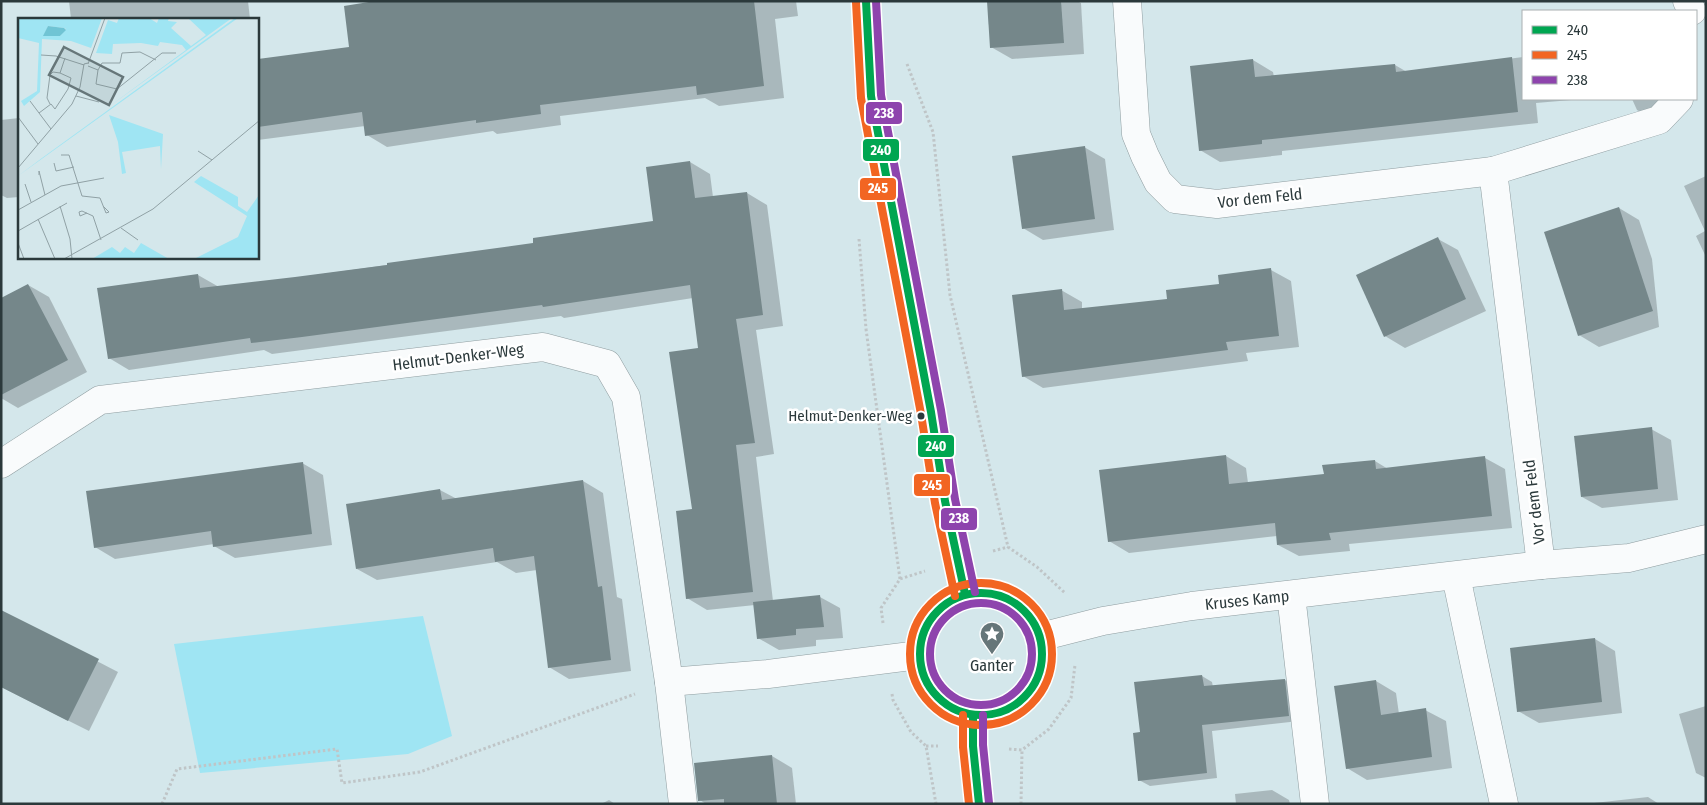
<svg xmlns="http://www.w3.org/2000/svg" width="1707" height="805" font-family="'Fira Sans Condensed',sans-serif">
	<rect width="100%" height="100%" fill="#d4e7eb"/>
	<!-- green -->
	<path fill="#9fe5f3" d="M423 616 452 736 408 754 200 773 174 644Z"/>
	<!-- shadow -->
	<g fill="#0003">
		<path d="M69 1H248L250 19H71Z"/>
		<path d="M384 1H796L798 16 775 19 784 98 719 106 705 98 560 116 561 125 497 134 493 131 387 147 367 135 365 126 258 140V60L351 48Z"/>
		<path d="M989 1H1077L1081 3 1084 54 1012 59 991 47Z"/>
		<path d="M1523 57V99H1583L1536 103 1538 123 1282 151V155L1220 162 1200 150 1253 60 1273 72 1274 77 1395 65 1407 72Z"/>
		<path d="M1632 99H1662L1657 122 1637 110Z"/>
		<path d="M19 118V197L7 198 1 195V120Z"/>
		<path d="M1084 147 1105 159 1114 230 1043 240 1023 228Z"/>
		<path d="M690 162 710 174 713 197 747 193 767 205 783 326 756 330 774 454 756 457 773 601 820 597 840 608 843 638 816 640V646L779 650 758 638 755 605 707 610 687 598 693 510 700 349 693 298 564 318 561 316 272 354 264 350 129 370 109 358 198 275 219 287 295 278 535 244 654 222Z"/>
		<path d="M1706 176V257L1696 236 1705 231 1684 186Z"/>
		<path d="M1619 208 1639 220 1652 259 1659 327 1599 347 1579 335Z"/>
		<path d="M1438 239 1458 250 1486 311 1405 348 1385 336Z"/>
		<path d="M1271 270 1291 281 1299 347 1246 353 1248 361 1043 388 1023 376 1061 290 1082 302V309L1169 300Z"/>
		<path d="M28 285 49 297 87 372 18 408 1 398V299Z"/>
		<path d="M1651 429 1671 440 1678 500 1602 508 1582 497Z"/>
		<path d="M1226 456 1246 468 1248 483 1325 475 1324 466 1375 461 1388 469 1485 458 1505 469 1512 528 1349 544 1350 551 1299 556 1278 545 1277 536 1129 553 1109 541Z"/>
		<path d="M302 463 323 475 332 545 235 558 214 546V544L115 559 95 547Z"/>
		<path d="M583 481 603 493 617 597 622 599 631 671 569 679 549 667 537 570 516 573 497 562 377 580 357 569 440 490 457 499Z"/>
		<path d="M4 613 118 672 89 731 1 687V619Z"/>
		<path d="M1595 639 1615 651 1622 713 1539 723 1518 711Z"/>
		<path d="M1202 676 1212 682 1213 687 1285 680 1295 686 1299 721 1212 731 1217 778 1150 786 1139 780 1141 733Z"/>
		<path d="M1376 681 1396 693 1399 714 1425 710 1446 721 1452 768 1367 780 1347 768Z"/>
		<path d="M1706 706V778L1696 773 1679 714Z"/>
		<path d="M772 756 792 768 796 804H706L700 800 695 764Z"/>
		<path d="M1272 790 1289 800 1290 804H1236L1235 794Z"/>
		<path d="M1648 797 1659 804H1585Z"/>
		<path d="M609 800 615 804H601Z"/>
	</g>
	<!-- building -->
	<g fill="#75878a">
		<path d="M375 1H754L764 86 697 95 696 86 540 105 541 114 476 123V120L365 136 362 112 258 127V59L349 47 344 6Z"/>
		<path d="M987 1H1061L1064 43 990 48Z"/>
		<path d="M1512 57 1518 112 1262 140V144L1199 151 1190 66 1253 59 1255 77 1395 64 1396 72Z"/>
		<path d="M1085 146 1095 219 1022 229 1012 156Z"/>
		<path d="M690 161 695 198 747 192 763 315 736 319 755 443 736 445 753 592 686 599 676 511 692 509 669 352 698 348 690 285 543 307 542 305 302 337 251 343 250 338 108 359 97 288 198 274 200 288 295 277 387 265V263L533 243V238L653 221 646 167Z"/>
		<path d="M1619 207 1653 311 1578 336 1544 232Z"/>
		<path d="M1438 237 1466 299 1384 337 1356 275Z"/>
		<path d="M1271 268 1279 336 1226 342 1228 350 1022 377 1012 295 1062 289 1064 310 1167 299 1166 290 1219 284 1218 275Z"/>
		<path d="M28 284 68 360 1 395V298Z"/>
		<path d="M1652 427 1658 489 1581 497 1574 436Z"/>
		<path d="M1226 455 1229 484 1324 474 1322 465 1375 460 1376 469 1485 456 1492 516 1329 533 1331 540 1277 545 1275 523 1108 542 1099 470Z"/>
		<path d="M303 462 312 534 213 547 211 531 94 548 86 491Z"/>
		<path d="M583 480 598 587 602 586 611 660 548 668 534 556 495 562 493 548 356 569 346 504 440 489 442 500Z"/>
		<path d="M820 595 824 627 796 629V635L757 639 753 602Z"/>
		<path d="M1 610 99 659 68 721 1 687Z"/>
		<path d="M1595 638 1602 702 1517 712 1510 648Z"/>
		<path d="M1202 675 1204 686 1285 679 1289 716 1202 725 1207 773 1138 781 1133 733 1140 732 1134 682Z"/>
		<path d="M1376 680 1381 715 1426 708 1432 757 1346 769 1334 686Z"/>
		<path d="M772 755 777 804H724V799L698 801 694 763Z"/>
	</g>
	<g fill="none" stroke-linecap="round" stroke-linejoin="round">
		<defs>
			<g id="minor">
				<path d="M866 1 871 96 931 412 945 501 965 594"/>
				<path d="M1127 1 1136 134 1145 156 1158 182 1175 199 1217 204 1493 171 1541 565"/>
				<path d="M1687 1 1692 11"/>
				<path d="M1493 171 1659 120 1679 99"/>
				<path d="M1 464 100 400 543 347 607 364 626 397 669 682 768 674 919 655"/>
				<path d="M1456 576 1504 804"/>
				<circle cx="981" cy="654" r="61"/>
				<path d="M1291 595 1315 804"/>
				<path d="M1040 637 1103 621 1192 606 1541 565 1629 558 1706 539"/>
				<path d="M669 682 683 804"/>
				<path d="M973 715V746L979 804"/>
			</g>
		</defs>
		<!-- minor casing -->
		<use href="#minor" stroke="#8f9da0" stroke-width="29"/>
		<!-- path -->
		<g stroke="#bfc5c7" stroke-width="3" stroke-dasharray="2.5 2.5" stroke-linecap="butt">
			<path d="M907 64 933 132 950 295 1008 547 1037 567 1065 593"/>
			<path d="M859 239 866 329 900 579"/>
			<path d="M993 551 1008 547"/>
			<path d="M883 623 881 608 900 579 925 571"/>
			<path d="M892 694 893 700 911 732 926 746 936 804"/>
			<path d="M926 746H938"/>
			<path d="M1009 749 1022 750 1049 729 1071 698 1075 665"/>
			<path d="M162 804 177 769 337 749 342 783 420 772 635 694"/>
			<path d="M1021 804 1022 750"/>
		</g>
		<!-- minor -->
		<use href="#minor" stroke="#f9fbfc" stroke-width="28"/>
		<defs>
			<g id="bus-1">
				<path d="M866 1 871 96 931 412 945 501 965 594"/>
				<circle cx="981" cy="654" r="61"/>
				<path d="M973 715V746L979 804"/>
			</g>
			<g id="bus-2">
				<path d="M856 2 861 98 921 414 935 503 955 596"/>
				<circle cx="981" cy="654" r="71"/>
				<path d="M963 715V747L969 804"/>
			</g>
			<g id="bus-3">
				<path d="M876 1 881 95 941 410 955 499 975 592"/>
				<circle cx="981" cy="654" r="51"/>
				<path d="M983 715V745L989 803"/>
			</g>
		</defs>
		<!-- bus-1 casing -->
		<use href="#bus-1" stroke="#fff" stroke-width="11"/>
		<!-- bus-2 casing -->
		<use href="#bus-2" stroke="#fff" stroke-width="11"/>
		<!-- bus-3 casing -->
		<use href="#bus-3" stroke="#fff" stroke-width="11"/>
		<!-- bus-1 -->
		<use href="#bus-1" stroke="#00a651" stroke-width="8"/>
		<!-- bus-2 -->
		<use href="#bus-2" stroke="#f26522" stroke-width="8"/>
		<!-- bus-3 -->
		<use href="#bus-3" stroke="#8e44ad" stroke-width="8"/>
	</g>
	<!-- icons -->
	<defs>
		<symbol id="sight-pin" viewBox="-11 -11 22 30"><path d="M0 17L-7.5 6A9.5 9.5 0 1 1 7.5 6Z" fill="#667679" stroke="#fff"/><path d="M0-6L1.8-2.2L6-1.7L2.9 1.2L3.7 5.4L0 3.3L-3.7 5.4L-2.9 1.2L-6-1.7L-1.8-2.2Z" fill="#fff"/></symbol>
	</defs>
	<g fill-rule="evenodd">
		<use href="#sight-pin" x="978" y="620" width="28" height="38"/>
	</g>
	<!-- markers -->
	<circle fill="#2b393b" stroke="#fff" stroke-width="2" cx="921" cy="416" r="4.5"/>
	<g text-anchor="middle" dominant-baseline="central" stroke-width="5" stroke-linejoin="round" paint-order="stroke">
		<!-- bus labels -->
		<g font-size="15" fill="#2b393b" stroke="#fff" text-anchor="end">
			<text x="912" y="416">Helmut-Denker-Weg</text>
		</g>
		<!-- street labels -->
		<g font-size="16" fill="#2b393b" stroke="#fff">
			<text transform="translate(1260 198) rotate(-6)">Vor dem Feld</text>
			<text transform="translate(458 357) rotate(-7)">Helmut-Denker-Weg</text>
			<text transform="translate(1534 502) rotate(-97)">Vor dem Feld</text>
			<text transform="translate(1247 600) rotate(-6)">Kruses Kamp</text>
		</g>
		<!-- poi labels -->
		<g font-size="16" fill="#2b393b" stroke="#fff">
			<text x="992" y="665">Ganter</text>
		</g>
	</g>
	<!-- overview -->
	<g transform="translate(18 18)">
		<rect width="241" height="241" fill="#d4e7eb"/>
		<path d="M0 0H84L73 30 53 23 24 21 22 74 6 88 3 83 19 73 21 25 0 20ZM30 8 46 10 48 11 42 18H26ZM101 0H131L139 5 141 0H151L150 3 159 4 153 10 173 28 188 17 170 0H214L89 90 168 32 164 27 142 24 140 28 123 25 95 26 94 36 78 35 90 2 99 5ZM217 0H220L0 158 24 140ZM91 97 145 116 143 151 142 128 104 134 108 155 104 156 100 124ZM183 158 220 179V188L229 194 241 177V241H176L220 219 229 198 176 164ZM123 225 151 241H74L94 229 102 235 107 229 116 235Z" fill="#9fe5f3" fill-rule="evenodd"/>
		<path d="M30 8 46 10 48 12 42 18H25Z" fill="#70c4d4"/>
		<path fill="none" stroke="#90a1a5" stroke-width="1" d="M23 37 38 38 66 47M70 46 87 0M70 48 80 52 78 66 99 71 144 35H158M80 52 84 45H102L104 35 122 34 138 42M58 78 81 84M12 83 33 111M32 86 29 80 32 57 35 54 42 55M21 95 33 86 37 91 50 71 53 60 42 55 47 40M0 99 20 126M180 133 194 142M43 137H51L64 178 82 180 88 195 91 194 85 188M36 145 38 153 56 149M0 150 54 86 62 69 66 46 70 45M21 157V153L27 177M7 166 13 184M42 188 52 221 54 241M0 192 43 168 86 160M69 195 62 198 61 194 64 193 75 198 83 222M20 201 37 241M103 210 120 222M0 213 49 185M0 225 6 241M46 241 135 191 242 102"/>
		<path fill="#667679" fill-opacity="0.15" stroke="#667679" stroke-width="2.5" d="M46 29 105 59 91 87 31 57Z"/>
		<rect width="241" height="241" fill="none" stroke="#2b393b" stroke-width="2.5"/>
	</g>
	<g stroke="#fff" stroke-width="2">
		<rect x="865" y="101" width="38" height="24" rx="5" fill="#8e44ad"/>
		<rect x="862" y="138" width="38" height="24" rx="5" fill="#00a651"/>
		<rect x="859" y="177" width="38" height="24" rx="5" fill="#f26522"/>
		<rect x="917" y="434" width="38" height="24" rx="5" fill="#00a651"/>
		<rect x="913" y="473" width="38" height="24" rx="5" fill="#f26522"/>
		<rect x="940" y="507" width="38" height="24" rx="5" fill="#8e44ad"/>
	</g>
	<g font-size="14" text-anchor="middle" font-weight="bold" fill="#fff">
		<text x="884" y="118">238</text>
		<text x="881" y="155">240</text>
		<text x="878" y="193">245</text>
		<text x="936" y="451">240</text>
		<text x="932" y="490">245</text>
		<text x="959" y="523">238</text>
	</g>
	<!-- border -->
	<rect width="1707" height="805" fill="none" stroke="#2b393b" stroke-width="5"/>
	<!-- legend -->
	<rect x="1522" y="10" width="175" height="90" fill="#ffffff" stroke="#aab0b1"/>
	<rect x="1532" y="26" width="25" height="8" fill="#00a651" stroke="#aab0b1"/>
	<text x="1567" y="35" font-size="15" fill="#2b393b">240</text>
	<rect x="1532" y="51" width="25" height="8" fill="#f26522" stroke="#aab0b1"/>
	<text x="1567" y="60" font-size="15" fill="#2b393b">245</text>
	<rect x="1532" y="76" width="25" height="8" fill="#8e44ad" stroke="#aab0b1"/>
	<text x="1567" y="85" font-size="15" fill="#2b393b">238</text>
</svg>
